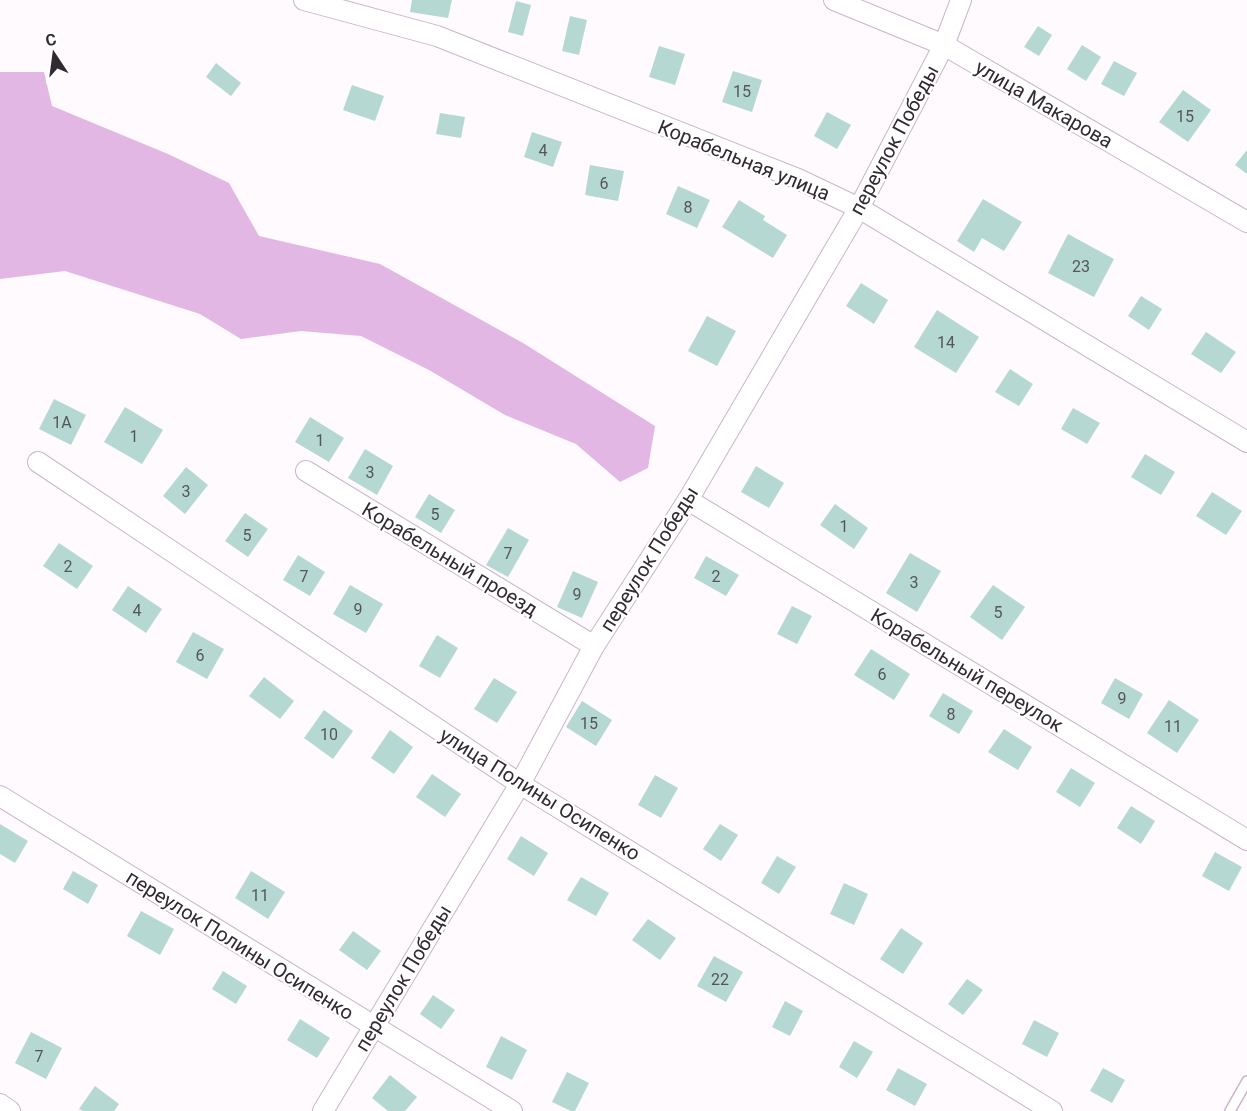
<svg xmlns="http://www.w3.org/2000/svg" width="1247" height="1111" font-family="Roboto,sans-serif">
	<rect width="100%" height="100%" fill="#fefafe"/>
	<!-- park -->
	<path fill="#e3b7e4" d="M0 72H44L52 106 168 154 229 183 259 236 380 264 523 343 655 426 648 468 620 482 576 444 505 415 429 370 361 336 301 331 241 339 200 314 65 271 0 279Z"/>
	<!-- building -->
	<g fill="#b6d8d3">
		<path d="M412 0H452L448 18 410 12Z"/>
		<path d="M516 1 531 5 523 36 508 32Z"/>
		<path d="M570 16 587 20 579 55 562 51Z"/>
		<path d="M1038 26 1052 35 1039 56 1024 47Z"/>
		<path d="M1082 45 1101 57 1086 81 1067 69Z"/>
		<path d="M659 46 685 54 675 85 649 77Z"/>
		<path d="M1114 61 1137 73 1124 96 1101 84Z"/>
		<path d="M216 63 241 83 231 96 206 77Z"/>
		<path d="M733 71 762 80 752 112 722 102Z"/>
		<path d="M352 85 384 96 375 121 343 110Z"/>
		<path d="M1183 90 1211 110 1188 142 1159 122Z"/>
		<path d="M827 112 851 125 837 149 814 136Z"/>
		<path d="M440 113 465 117 461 138 436 134Z"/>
		<path d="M532 132 562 142 553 167 524 157Z"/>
		<path d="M1247 150V174L1235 165Z"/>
		<path d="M590 165 624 171 618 201 585 195Z"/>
		<path d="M678 186 710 200 697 228 666 214Z"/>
		<path d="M983 199 1022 222 1004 251 982 238 974 252 957 241Z"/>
		<path d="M739 200 765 216 763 220 787 235 773 258 722 227Z"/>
		<path d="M1068 234 1114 259 1094 297 1048 273Z"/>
		<path d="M861 283 888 300 874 324 846 306Z"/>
		<path d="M1141 296 1162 309 1149 330 1128 316Z"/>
		<path d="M937 310 979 337 956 373 914 347Z"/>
		<path d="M707 316 736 331 717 366 688 351Z"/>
		<path d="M1206 332 1236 352 1221 373 1191 354Z"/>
		<path d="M1010 369 1033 384 1019 406 995 392Z"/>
		<path d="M54 399 86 415 71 445 39 429Z"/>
		<path d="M125 407 163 430 142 464 104 442Z"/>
		<path d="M1073 408 1100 423 1087 444 1061 429Z"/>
		<path d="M310 417 344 438 329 462 295 442Z"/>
		<path d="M365 449 393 466 377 495 348 478Z"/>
		<path d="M1145 454 1175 472 1161 495 1131 477Z"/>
		<path d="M756 466 784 483 769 508 741 492Z"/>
		<path d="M186 467 208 485 185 514 163 496Z"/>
		<path d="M1212 492 1242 511 1226 535 1196 516Z"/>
		<path d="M429 494 455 510 441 533 415 517Z"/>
		<path d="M835 504 868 528 854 549 820 525Z"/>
		<path d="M245 513 268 529 248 557 225 541Z"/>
		<path d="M508 528 529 540 508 577 486 565Z"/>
		<path d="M59 543 93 566 77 589 43 566Z"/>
		<path d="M910 553 941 571 917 612 886 593Z"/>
		<path d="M298 555 325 572 310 596 283 580Z"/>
		<path d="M706 556 739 575 726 596 694 578Z"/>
		<path d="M573 571 598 582 582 618 557 607Z"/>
		<path d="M350 585 383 604 366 633 333 614Z"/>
		<path d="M993 585 1025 607 1002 640 970 617Z"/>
		<path d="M128 586 162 609 146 633 112 610Z"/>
		<path d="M792 606 812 616 797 644 777 634Z"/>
		<path d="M193 632 224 649 207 679 176 662Z"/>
		<path d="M437 635 458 648 440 678 419 666Z"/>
		<path d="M871 649 910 674 894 700 854 675Z"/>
		<path d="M264 677 294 701 280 719 249 696Z"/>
		<path d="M494 678 517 692 497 723 474 709Z"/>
		<path d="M1115 678 1143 694 1129 719 1101 703Z"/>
		<path d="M943 693 973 711 959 734 929 716Z"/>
		<path d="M1169 700 1199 720 1177 753 1147 733Z"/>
		<path d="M582 701 612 720 596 746 566 727Z"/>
		<path d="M324 710 353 731 333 759 304 738Z"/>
		<path d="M1004 729 1032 747 1018 770 988 752Z"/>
		<path d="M390 730 413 747 394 774 371 758Z"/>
		<path d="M1071 768 1095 783 1080 807 1056 792Z"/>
		<path d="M432 774 461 794 445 817 416 797Z"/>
		<path d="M655 775 678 788 661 818 638 805Z"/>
		<path d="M1131 806 1155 821 1141 844 1117 828Z"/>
		<path d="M0 824 28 841 15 863 0 854Z"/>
		<path d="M720 824 738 835 721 861 703 849Z"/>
		<path d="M521 836 548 853 534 876 507 859Z"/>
		<path d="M1215 852 1242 867 1229 891 1202 876Z"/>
		<path d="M777 856 796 867 779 894 761 883Z"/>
		<path d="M73 871 98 885 88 904 63 889Z"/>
		<path d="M251 871 285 892 268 919 235 898Z"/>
		<path d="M581 877 609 893 596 916 567 900Z"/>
		<path d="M844 883 868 894 854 925 830 914Z"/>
		<path d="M141 911 174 929 160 955 127 936Z"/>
		<path d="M648 919 676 938 660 960 632 940Z"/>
		<path d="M901 928 923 943 903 974 880 959Z"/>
		<path d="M353 931 381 951 367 970 339 950Z"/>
		<path d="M714 956 743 972 726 1002 697 986Z"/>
		<path d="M223 971 247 986 236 1004 212 989Z"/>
		<path d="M967 979 983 990 963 1015 948 1004Z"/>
		<path d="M433 995 455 1010 441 1029 420 1014Z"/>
		<path d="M785 1001 803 1011 790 1036 772 1027Z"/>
		<path d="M300 1019 330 1038 317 1058 287 1040Z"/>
		<path d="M1034 1020 1059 1033 1047 1057 1022 1044Z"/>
		<path d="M31 1032 62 1048 46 1079 15 1063Z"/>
		<path d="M501 1036 527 1050 512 1080 486 1067Z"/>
		<path d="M854 1041 873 1052 857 1078 839 1067Z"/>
		<path d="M898 1068 927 1084 915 1106 886 1090Z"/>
		<path d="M1103 1068 1125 1080 1112 1103 1090 1091Z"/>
		<path d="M567 1072 589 1083 575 1111H571L552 1102Z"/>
		<path d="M390 1075 417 1097 405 1111H388L372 1098Z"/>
		<path d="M95 1086 119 1104 114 1111H83L79 1109Z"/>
	</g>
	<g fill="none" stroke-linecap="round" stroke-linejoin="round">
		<defs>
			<path id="lane" d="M1230 1111 1247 1081"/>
			<g id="street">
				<path d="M304 0 437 36 798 179 859 208 1247 442"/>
				<path d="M834 0 944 45 1247 222"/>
				<path d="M38 462 520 784 1052 1111"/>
				<path d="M306 471 594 646"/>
				<path d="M688 500 1247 840"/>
				<path d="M0 796 512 1111"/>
				<path d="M0 1104 10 1111"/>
				<path d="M323 1111 520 784 594 646 688 500 859 208 944 45 961 0"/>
			</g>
		</defs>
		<!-- lane casing -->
		<use href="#lane" stroke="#cab5ca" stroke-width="12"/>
		<!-- street casing -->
		<use href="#street" stroke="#cab5ca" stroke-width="22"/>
		<!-- lane -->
		<use href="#lane" stroke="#fff" stroke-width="9"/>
		<!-- street -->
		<use href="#street" stroke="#fff" stroke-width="20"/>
	</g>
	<g text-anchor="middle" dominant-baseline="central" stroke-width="4.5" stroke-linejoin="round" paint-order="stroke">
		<!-- number labels -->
		<g font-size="16" fill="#53565a">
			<text x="742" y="91">15</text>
			<text x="1185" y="116">15</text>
			<text x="543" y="150">4</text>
			<text x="604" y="183">6</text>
			<text x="688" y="207">8</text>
			<text x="1081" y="266">23</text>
			<text x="946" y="342">14</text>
			<text x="62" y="422">1А</text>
			<text x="134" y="436">1</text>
			<text x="320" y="440">1</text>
			<text x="370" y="472">3</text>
			<text x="186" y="491">3</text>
			<text x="435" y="514">5</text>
			<text x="844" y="526">1</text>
			<text x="247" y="535">5</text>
			<text x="508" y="553">7</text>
			<text x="68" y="566">2</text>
			<text x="304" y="576">7</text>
			<text x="716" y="576">2</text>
			<text x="914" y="582">3</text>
			<text x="577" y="594">9</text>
			<text x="358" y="609">9</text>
			<text x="137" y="610">4</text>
			<text x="998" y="612">5</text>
			<text x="200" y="655">6</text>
			<text x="882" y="674">6</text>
			<text x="1122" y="698">9</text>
			<text x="951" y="714">8</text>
			<text x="589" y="723">15</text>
			<text x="1173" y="726">11</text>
			<text x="329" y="734">10</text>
			<text x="260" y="895">11</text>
			<text x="720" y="979">22</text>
			<text x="39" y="1056">7</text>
		</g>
		<!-- street labels -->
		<g font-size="20" fill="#322a32" stroke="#fff">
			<text transform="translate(1044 104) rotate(30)">улица Макарова</text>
			<text transform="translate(894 140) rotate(-62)">переулок Победы</text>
			<text transform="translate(744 160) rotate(22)">Корабельная улица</text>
			<text transform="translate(450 559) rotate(31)">Корабельный проезд</text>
			<text transform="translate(649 559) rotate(-58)">переулок Победы</text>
			<text transform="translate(967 670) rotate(31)">Корабельный переулок</text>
			<text transform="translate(540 794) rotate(32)">улица Полины Осипенко</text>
			<text transform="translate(240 945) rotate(32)">переулок Полины Осипенко</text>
			<text transform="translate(403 978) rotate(-59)">переулок Победы</text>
		</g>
	</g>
	<!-- north arrow -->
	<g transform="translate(54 54) rotate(347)" stroke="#ffffff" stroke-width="4.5" paint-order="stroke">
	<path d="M0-4.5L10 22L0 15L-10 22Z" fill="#322a32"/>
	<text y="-9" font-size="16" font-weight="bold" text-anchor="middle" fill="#322a32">С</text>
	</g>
</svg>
